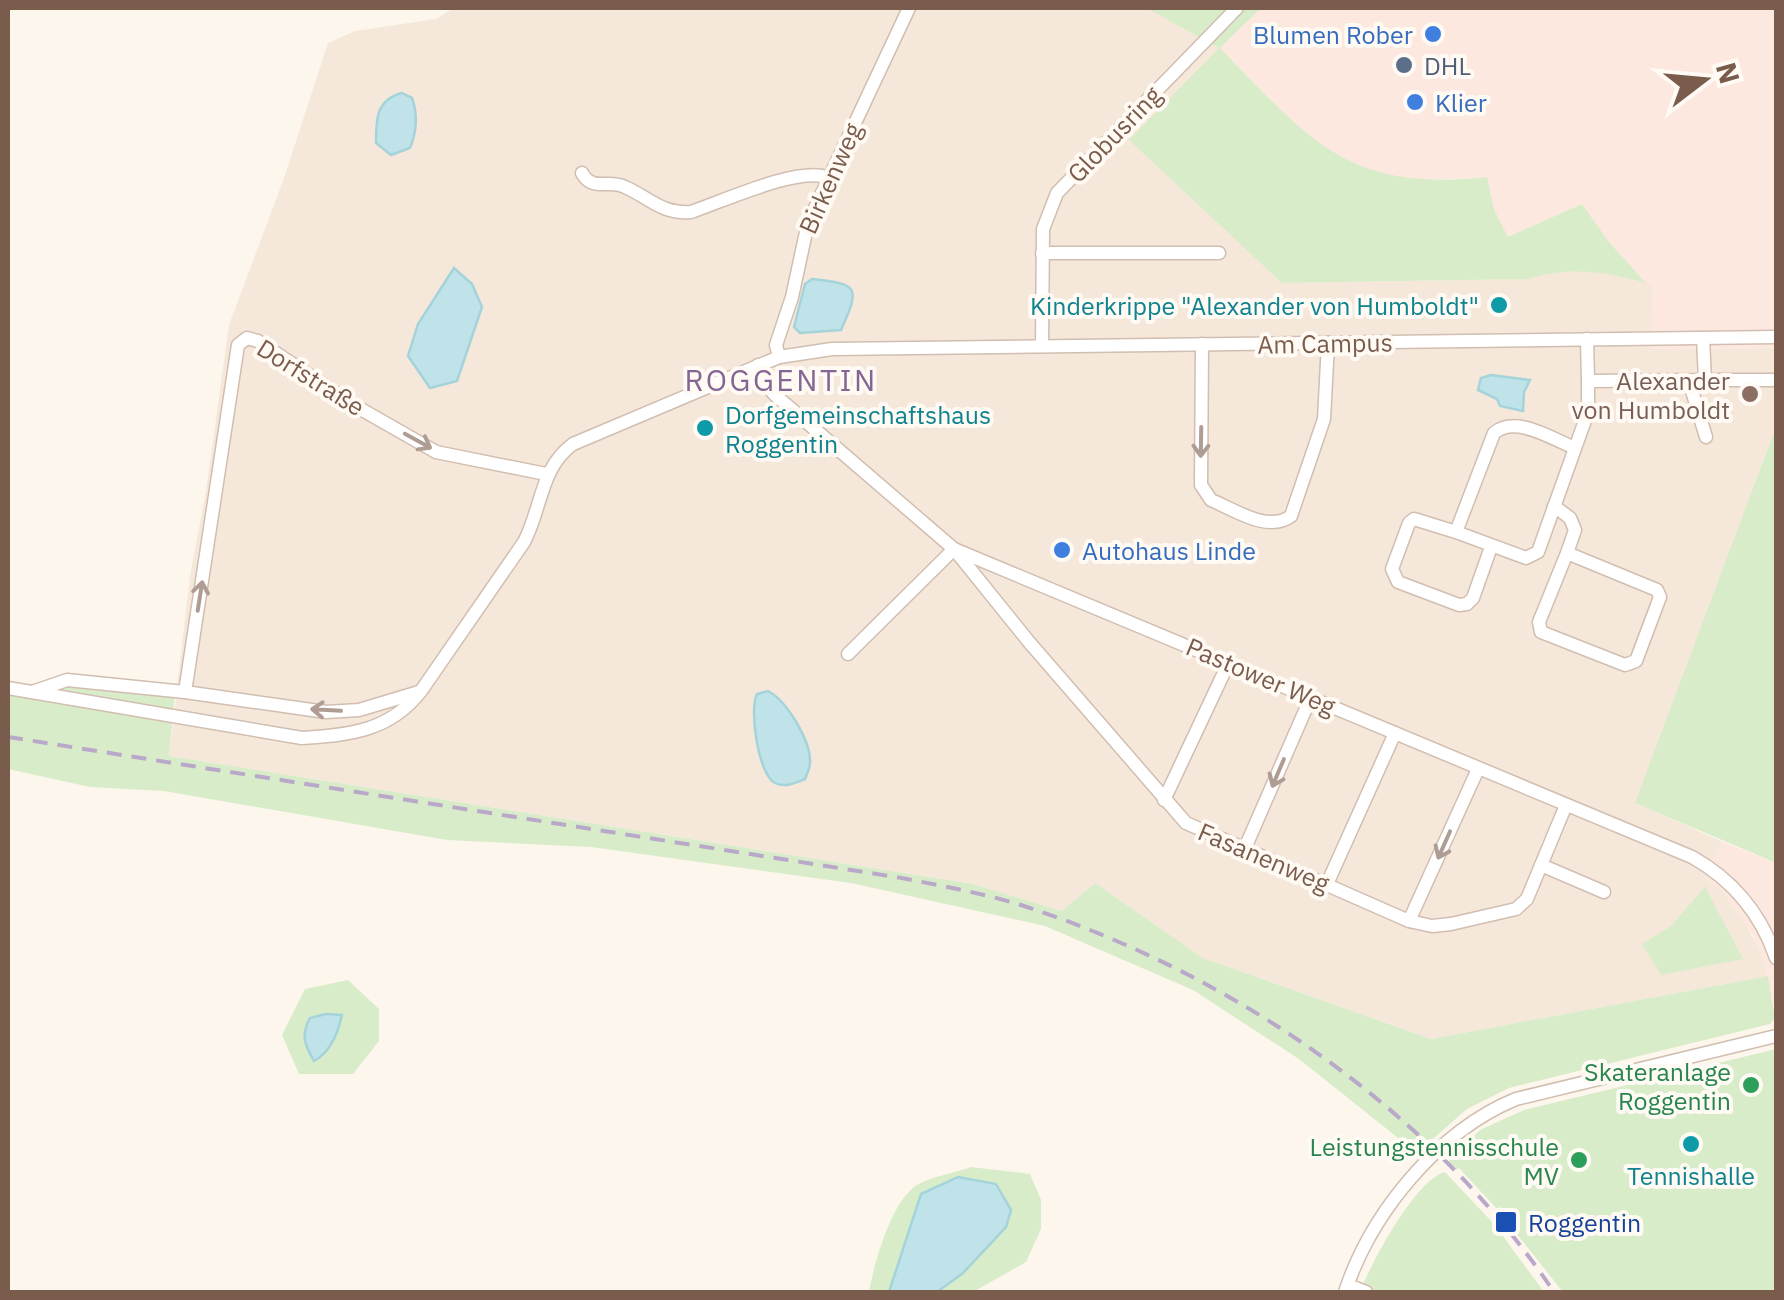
<svg xmlns="http://www.w3.org/2000/svg" width="1784" height="1300" font-family="'IBM Plex Sans',sans-serif">
	<rect width="100%" height="100%" fill="#fdf6ec"/>
	<!-- residential -->
	<path fill="#f5e8da" d="M454 8H1146L1220 48 1282 283 1529 279 1558 269 1609 273 1652 284V349L1776 348V427L1636 803 1723 842 1704 877 1722 890 1738 909 1761 953 1768 976 1431 1039 1203 958 1095 883 1062 911 973 884 169 756 190 576 206 491 229 325 283 181 328 43 355 31 436 19Z"/>
	<!-- commercial -->
	<g fill="#fde8e0">
		<path d="M1261 8H1776V348L1651 349 1652 284 1646 283 1609 242 1582 204 1508 237 1494 209 1487 178 1410 180 1371 172 1334 154 1300 130 1220 48Z"/>
		<path d="M1723 842 1776 863V1014L1761 953 1751 932 1722 891 1704 877Z"/>
	</g>
	<!-- green -->
	<g fill="#d8ecc9">
		<path d="M1146 8H1261L1220 48C1311 141 1347 192 1487 177L1494 209 1508 237 1582 204 1609 242 1646 283C1605 272 1570 266 1529 279L1282 283 1129 140 1219 48Z"/>
		<path d="M1776 427V863L1635 803Z"/>
		<path d="M53 685 175 693 169 756 973 884 1062 911 1095 883 1203 958 1431 1039 1768 976 1775 1018 1770 1024 1509 1088 1467 1109 1417 1153 1299 1059 1193 990 1045 926 851 883 591 847 447 840 164 791 90 787 8 769V694Z"/>
		<path d="M1705 887 1743 959 1661 975 1642 944 1671 926Z"/>
		<path d="M348 980 379 1009V1041L353 1074H299L282 1035 305 989Z"/>
		<path d="M1776 1049V1292H1563L1516 1233 1520 1229 1501 1207 1497 1209 1459 1168 1456 1170 1448 1162 1480 1130 1524 1110Z"/>
		<path d="M971 1167 1030 1174 1041 1200V1229L1026 1262 973 1292H869C874 1264 891 1201 917 1185 932 1176 955 1173 971 1167Z"/>
		<path d="M1445 1172 1494 1224 1544 1292H1360C1371 1263 1415 1180 1445 1172Z"/>
	</g>
	<!-- water -->
	<g fill="#bfe3e8" stroke="#a5d3da" stroke-width="2.5">
		<path d="M402 93 412 98C418 115 417 131 410 148L391 155 376 143C376 119 376 100 402 93Z"/>
		<path d="M454 268 472 284 482 307 457 381 430 388 408 356 418 324Z"/>
		<path d="M812 279C858 284 861 286 841 330L800 333 794 327 805 284Z"/>
		<path d="M1491 375 1530 380 1524 392 1523 411 1500 406 1497 399 1478 390 1481 378Z"/>
		<path d="M768 691C787 701 811 741 810 763 810 768 807 774 805 779 795 783 785 788 775 783 758 774 749 709 757 694Z"/>
		<path d="M326 1014 342 1015C338 1033 331 1052 314 1061 304 1044 301 1035 310 1018Z"/>
		<path d="M958 1177 996 1184 1011 1210 1006 1227 963 1273 937 1292H889L921 1194Z"/>
	</g>
	<g fill="none" stroke-linecap="round" stroke-linejoin="round">
		<defs>
			<g id="minor">
				<path d="M582 173C592 192 609 179 625 187 650 198 661 214 691 212 721 202 801 165 828 178"/>
				<path d="M1042 253H1219"/>
				<path d="M1587 339 1588 381"/>
				<path d="M1202 344 1201 485 1211 500C1235 510 1268 533 1291 516L1324 419 1328 343"/>
				<path d="M1042 346 1043 229 1057 193 1237 8"/>
				<path d="M779 357 776 345 792 297 808 223 909 8"/>
				<path d="M758 365 766 385 775 395 954 549 1692 857C1733 880 1761 914 1776 958"/>
				<path d="M1705 380H1773"/>
				<path d="M1689 381 1706 437"/>
				<path d="M1575 448C1550 438 1516 415 1494 433L1456 532 1526 558 1538 552 1588 412V381L1705 380 1703 338"/>
				<path d="M1554 506 1570 518 1575 530 1567 553 1657 590 1660 597 1636 661 1625 665 1541 632 1539 622 1567 553"/>
				<path d="M1456 532 1414 519 1409 523 1392 569 1398 582 1459 605 1467 604 1473 598 1491 547"/>
				<path d="M848 654 954 549 1029 642 1186 823 1409 921 1432 926 1451 924 1516 909 1527 899 1566 805"/>
				<path d="M8 688 302 738C350 735 390 731 421 691L524 542C542 508 540 468 573 444L779 357 832 349 1776 337"/>
				<path d="M35 691 67 680 185 692 326 712 359 710 419 692"/>
				<path d="M185 692 238 345 247 338 258 341 352 404 436 452 546 474"/>
				<path d="M1164 800 1229 662"/>
				<path d="M1245 848 1311 697"/>
				<path d="M1541 865 1604 892"/>
				<path d="M1327 884 1395 733"/>
				<path d="M1409 921 1478 769"/>
				<path d="M1348 1285 1366 1292"/>
				<path d="M1345 1292C1371 1213 1438 1131 1516 1099L1776 1036"/>
			</g>
		</defs>
		<!-- minor casing -->
		<use href="#minor" stroke="#d1beb0" stroke-width="15"/>
		<!-- minor -->
		<use href="#minor" stroke="#fff" stroke-width="12"/>
		<!-- rail -->
		<path stroke="#b9a8c9" stroke-width="4" stroke-dasharray="15 10" stroke-linecap="butt" d="M8 737 902 878C942 886 982 893 1021 905 1231 973 1430 1108 1554 1292"/>
	</g>
	<!-- one-way arrows -->
	<defs><path id="oneway-shaft" d="M-6 0H5M1.5-3L5.5 0L1.5 3" fill="none" stroke-width="1.6" stroke-linecap="round" stroke-linejoin="round" transform="scale(2.5)"/></defs>
	<g stroke="#af9d94">
		<use href="#oneway-shaft" transform="translate(418 441) rotate(29)"/>
		<use href="#oneway-shaft" transform="translate(1201 442) rotate(91)"/>
		<use href="#oneway-shaft" transform="translate(200 596) rotate(-81)"/>
		<use href="#oneway-shaft" transform="translate(326 710) rotate(-177)"/>
		<use href="#oneway-shaft" transform="translate(1278 773) rotate(113)"/>
		<use href="#oneway-shaft" transform="translate(1444 845) rotate(114)"/>
	</g>
	<!-- markers -->
	<g fill="#3f7fe0" stroke="#fffaf3" stroke-width="4">
		<circle cx="1433" cy="34" r="10"/>
		<circle cx="1415" cy="102" r="10"/>
		<circle cx="1062" cy="550" r="10"/>
	</g>
	<circle fill="#5c6f8a" stroke="#fffaf3" stroke-width="4" cx="1404" cy="65" r="10"/>
	<g fill="#0f9aa8" stroke="#fffaf3" stroke-width="4">
		<circle cx="1499" cy="305" r="10"/>
		<circle cx="705" cy="428" r="10"/>
		<circle cx="1691" cy="1144" r="10"/>
	</g>
	<circle fill="#8d6e63" stroke="#fffaf3" stroke-width="4" cx="1750" cy="394" r="10"/>
	<g fill="#2e9e5b" stroke="#fffaf3" stroke-width="4">
		<circle cx="1751" cy="1085" r="10"/>
		<circle cx="1579" cy="1160" r="10"/>
	</g>
	<rect fill="#1a4fb4" stroke="#fffaf3" stroke-width="4" x="1494" y="1210" width="24" height="24" rx="5"/>
	<g text-anchor="middle" dominant-baseline="central" stroke-width="8" stroke-linejoin="round" paint-order="stroke">
		<!-- shop labels -->
		<g font-size="25" fill="#366cbe" stroke="#fffaf3" text-anchor="start">
			<text x="1413" y="34" text-anchor="end">Blumen Rober</text>
			<text x="1435" y="102">Klier</text>
			<text x="1082" y="550">Autohaus Linde</text>
		</g>
		<!-- service labels -->
		<g font-size="25" fill="#4e5e75" stroke="#fffaf3" text-anchor="start">
			<text x="1424" y="65">DHL</text>
		</g>
		<!-- street labels -->
		<g font-size="25" fill="#7a5c4d" stroke="#fffaf3">
			<text transform="translate(1114 134) rotate(-46)">Globusring</text>
			<text transform="translate(830 178) rotate(-66)">Birkenweg</text>
			<text transform="translate(1325 343) rotate(-1)">Am Campus</text>
			<text transform="translate(311 377) rotate(32)">Dorfstraße</text>
			<text transform="translate(1261 676) rotate(23)">Pastower Weg</text>
			<text transform="translate(1264 857) rotate(23)">Fasanenweg</text>
		</g>
		<!-- culture labels -->
		<g font-size="25" fill="#0d838f" stroke="#fffaf3" text-anchor="end">
			<text x="1479" y="305">Kinderkrippe "Alexander von Humboldt"</text>
			<text x="725" y="414" text-anchor="start">Dorfgemeinschaftshaus<tspan x="725" dy="29">Roggentin</tspan></text>
			<text x="1691" y="1175" text-anchor="middle">Tennishalle</text>
		</g>
		<!-- education labels -->
		<g font-size="25" fill="#785e54" stroke="#fffaf3" text-anchor="end">
			<text x="1730" y="380">Alexander<tspan x="1730" dy="29">von Humboldt</tspan></text>
		</g>
		<!-- leisure labels -->
		<g font-size="25" fill="#27864d" stroke="#fffaf3" text-anchor="end">
			<text x="1731" y="1071">Skateranlage<tspan x="1731" dy="29">Roggentin</tspan></text>
			<text x="1559" y="1146">Leistungstennisschule<tspan x="1559" dy="29">MV</tspan></text>
		</g>
		<!-- transit labels -->
		<g font-size="25" fill="#164399" stroke="#fffaf3" text-anchor="start">
			<text x="1528" y="1222">Roggentin</text>
		</g>
		<!-- quarter labels -->
		<g font-size="30" letter-spacing="2.5" fill="#846695" stroke="#fffaf3">
			<text x="781" y="379">ROGGENTIN</text>
		</g>
	</g>
	<!-- border -->
	<rect width="1784" height="1300" fill="none" stroke="#7a5c4d" stroke-width="20"/>
	<!-- north arrow -->
	<g transform="translate(1704 80) rotate(74)" stroke="#fffaf3" stroke-width="8" paint-order="stroke">
	<path d="M0-8L18 38L0 25L-18 38Z" fill="#7a5c4d"/>
	<text y="-15" font-size="28" font-weight="bold" text-anchor="middle" fill="#7a5c4d">N</text>
	</g>
</svg>
